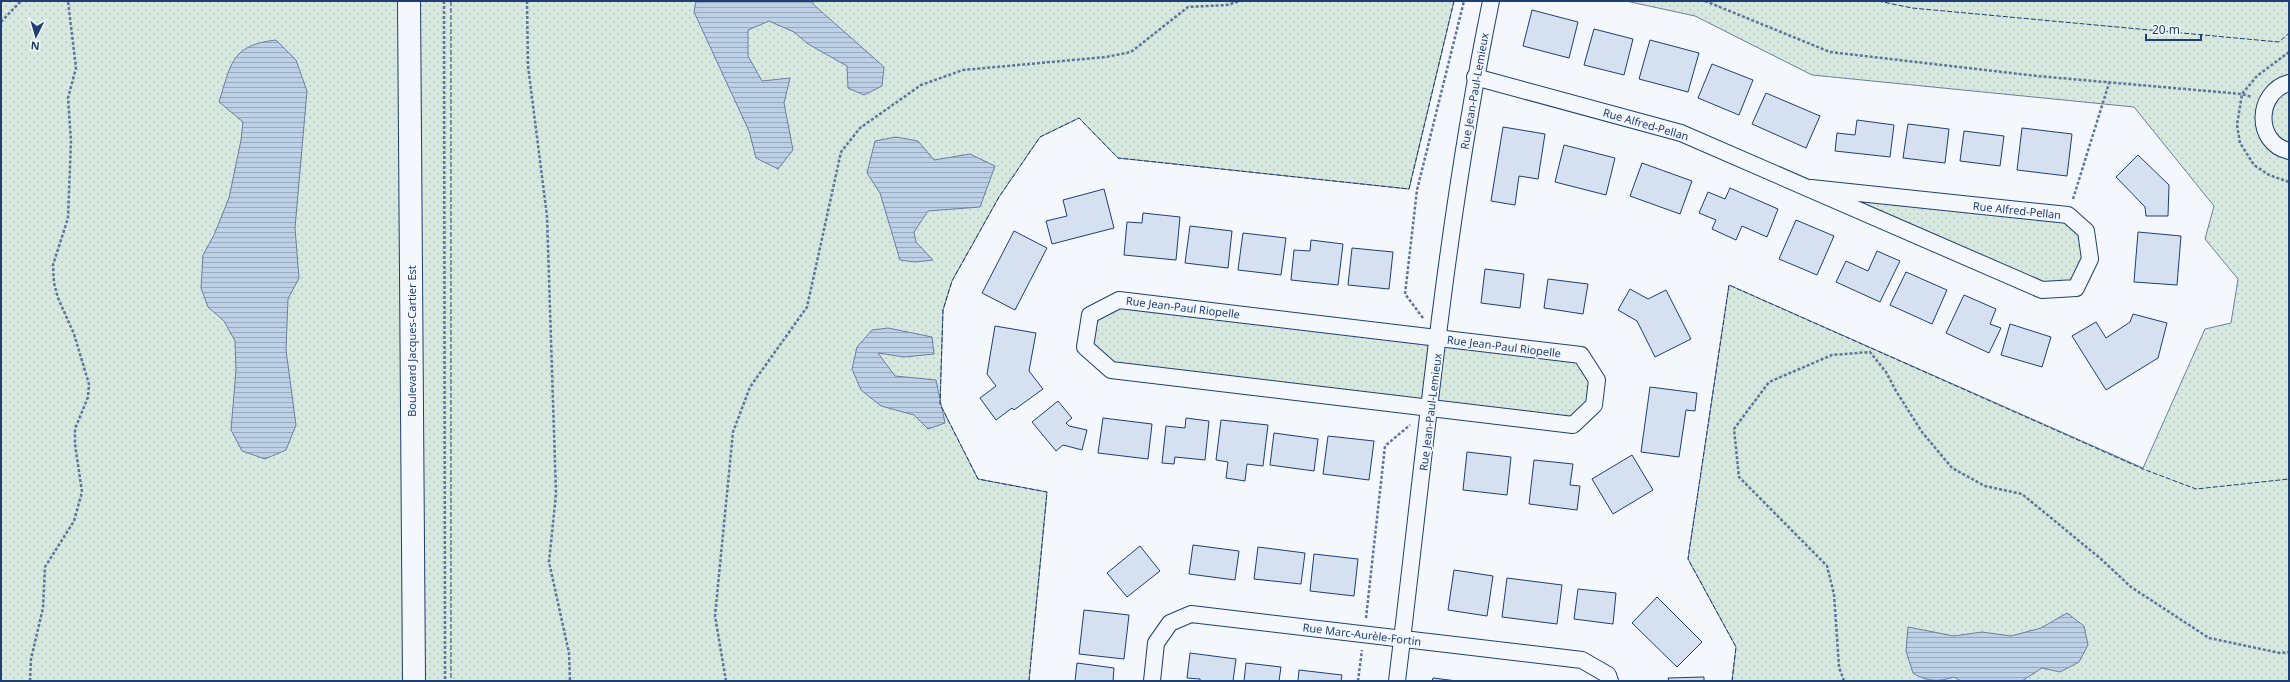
<svg xmlns="http://www.w3.org/2000/svg" width="2290" height="682" font-family="'Noto Sans',sans-serif">
	<defs>
		<pattern id="grass-dots" width="8" height="8" patternUnits="userSpaceOnUse"><rect width="8" height="8" fill="#d7e8df"/><path d="M2 2h.1M6 6h.1" fill="none" stroke="#b8c8c3" stroke-width="1.8" stroke-linecap="round"/></pattern>
		<pattern id="water-rules" width="6" height="5" patternUnits="userSpaceOnUse"><rect width="6" height="5" fill="#bed0e5"/><path d="M0 2.5h6" fill="none" stroke="#9aaabe"/></pattern>
	</defs>
	<rect width="100%" height="100%" fill="#f4f7fb"/>
	<!-- grass -->
	<g fill="url(#grass-dots)" stroke="#687fa3">
		<path d="M1 1H1454L1409 189 1118 158 1079 118 1040 137 999 197 952 281 943 310 940 404 978 479 1047 492 1029 681H1Z"/>
		<path d="M1626 1H2289V681H1732L1736 647 1688 559 1729 285 2143 468 2205 329 2231 323 2238 279 2205 239 2214 206 2134 107 1812 75 1695 16Z"/>
		<path d="M1811 188 2068 215 2086 231 2090 259 2076 288 2042 290Z"/>
		<path d="M1119 300 1581 355 1597 380 1594 405 1573 425 1111 370 1085 347 1090 315Z"/>
	</g>
	<!-- water -->
	<g fill="url(#water-rules)" stroke="#687fa3">
		<path d="M696 1H813V4L884 67 882 86 864 95 848 88 847 66 808 44 794 32 769 21 748 30V56L762 81 790 78 784 103 793 150 778 169 756 158 749 131 694 12Z"/>
		<path d="M276 40 296 60 307 91 295 228 299 278 288 299 286 350 296 425 286 450 265 459 242 451 231 430 236 370 235 341 224 321 208 307 201 288 203 255 214 235 229 198 241 140 243 122 219 102C231 64 231 45 276 40Z"/>
		<path d="M896 137 918 141 934 160 970 154 995 166 980 207 928 211 914 232 916 242 933 260 915 262 900 260 880 193 867 173 875 141Z"/>
		<path d="M888 328 932 337 934 354 904 357 878 353 895 376 936 380 945 423 928 429 914 415 881 406 861 390 852 369 857 347 872 330Z"/>
		<path d="M2067 613 2084 626 2088 645 2079 662 2060 672 2042 668 2022 681H1961L1954 677C1939 682 1927 682 1913 673L1906 651 1908 627 1954 636 1982 632 2011 636 2041 628Z"/>
	</g>
	<!-- building -->
	<g fill="#d5e0f0" stroke="#1d3f73">
		<path d="M1532 10 1578 22 1569 58 1523 46Z"/>
		<path d="M1594 29 1633 39 1624 75 1584 65Z"/>
		<path d="M1650 40 1699 53 1688 92 1639 79Z"/>
		<path d="M1712 64 1753 80 1739 115 1698 98Z"/>
		<path d="M1766 93 1820 116 1806 148 1752 124Z"/>
		<path d="M1857 120 1894 125 1890 157 1835 151 1837 133 1855 135Z"/>
		<path d="M1908 124 1949 129 1945 163 1903 158Z"/>
		<path d="M1503 127 1545 134 1538 179 1519 176 1515 205 1491 201Z"/>
		<path d="M2022 128 2072 134 2067 176 2017 170Z"/>
		<path d="M1964 131 2004 136 2000 166 1960 161Z"/>
		<path d="M1564 145 1615 158 1606 195 1555 182Z"/>
		<path d="M2138 155 2169 185 2168 216H2146L2145 207 2116 177Z"/>
		<path d="M1642 163 1692 181 1680 214 1630 196Z"/>
		<path d="M1730 188 1778 209 1767 237 1742 226 1736 240 1712 229 1716 220 1699 213 1708 192 1725 199Z"/>
		<path d="M1104 189 1114 228 1052 244 1046 221 1067 216 1063 200Z"/>
		<path d="M1143 213 1180 217 1176 260 1124 255 1127 222 1142 223Z"/>
		<path d="M1796 220 1834 236 1817 275 1779 259Z"/>
		<path d="M1190 226 1232 231 1228 268 1185 263Z"/>
		<path d="M1014 231 1047 248 1015 310 982 293Z"/>
		<path d="M2138 232 2181 236 2177 285 2134 282Z"/>
		<path d="M1243 233 1286 238 1281 275 1238 270Z"/>
		<path d="M1311 240 1343 244 1338 285 1291 280 1294 250 1310 251Z"/>
		<path d="M1352 248 1393 252 1389 289 1348 285Z"/>
		<path d="M1877 251 1900 261 1880 302 1836 282 1846 261 1868 271Z"/>
		<path d="M1485 269 1524 274 1520 308 1481 303Z"/>
		<path d="M1906 272 1947 290 1932 324 1890 305Z"/>
		<path d="M1548 279 1588 284 1583 314 1544 308Z"/>
		<path d="M1630 289 1648 299 1666 290 1691 339 1655 357 1637 321 1618 310Z"/>
		<path d="M1964 295 1996 309 1990 324 2001 328 1989 353 1946 333Z"/>
		<path d="M2133 314 2167 323 2158 358 2106 390 2072 336 2096 322 2106 338 2130 322Z"/>
		<path d="M2010 324 2051 337 2042 367 2001 355Z"/>
		<path d="M995 326 1036 333 1029 371 1043 389 1014 410 1012 408 996 420 980 398 996 386 987 374Z"/>
		<path d="M1650 387 1697 393 1695 411 1686 410 1679 457 1641 452Z"/>
		<path d="M1058 401 1072 418 1066 423 1069 426 1087 430 1082 450 1063 445 1056 451 1032 422Z"/>
		<path d="M1103 418 1152 424 1148 459 1098 453Z"/>
		<path d="M1186 418 1209 421 1205 460 1175 457 1174 464 1162 463 1166 426 1185 428Z"/>
		<path d="M1221 420 1268 425 1263 466 1247 464 1245 481 1226 478 1228 462 1216 460Z"/>
		<path d="M1274 433 1318 439 1314 471 1270 465Z"/>
		<path d="M1328 436 1374 441 1369 480 1323 474Z"/>
		<path d="M1467 452 1511 457 1507 495 1463 490Z"/>
		<path d="M1632 455 1653 490 1613 514 1592 479Z"/>
		<path d="M1534 460 1573 464 1570 485 1580 486 1577 510 1529 504Z"/>
		<path d="M1193 545 1239 551 1235 580 1189 574Z"/>
		<path d="M1140 546 1160 571 1127 597 1107 573Z"/>
		<path d="M1258 547 1305 553 1301 584 1254 579Z"/>
		<path d="M1314 554 1358 559 1354 596 1310 591Z"/>
		<path d="M1454 570 1493 576 1487 616 1448 610Z"/>
		<path d="M1507 578 1562 585 1557 624 1502 617Z"/>
		<path d="M1578 589 1616 593 1613 624 1574 619Z"/>
		<path d="M1657 597 1702 642 1677 667 1632 623Z"/>
		<path d="M1084 610 1129 615 1124 659 1079 654Z"/>
		<path d="M1190 653 1236 659 1233 681H1200V679L1187 678Z"/>
		<path d="M1077 663 1114 668 1113 681H1075Z"/>
		<path d="M1246 663 1281 667 1279 681H1244Z"/>
		<path d="M1299 670 1342 675 1341 681H1298Z"/>
		<path d="M1704 677V681H1669L1668 678Z"/>
		<path d="M1433 678 1457 681H1432Z"/>
	</g>
	<g fill="none" stroke-linecap="round" stroke-linejoin="round">
		<defs>
			<g id="minor">
				<path d="M1475 77 1681 133 2042 290 2076 288 2090 259 2086 231 2068 215 1811 188"/>
				<path d="M2289 83C2256 92 2254 143 2289 151"/>
				<path d="M1119 300 1581 355 1597 380 1594 405 1573 425 1111 370 1085 347 1090 315Z"/>
				<path d="M1152 681 1156 643 1170 623 1191 614 1582 660 1608 675 1610 681"/>
				<path d="M1397 681C1425 454 1445 225 1491 1"/>
			</g>
			<path id="secondary" d="M409 1 414 681"/>
		</defs>
		<!-- minor casing -->
		<use href="#minor" stroke="#1d3f73" stroke-width="18"/>
		<!-- secondary casing -->
		<use href="#secondary" stroke="#1d3f73" stroke-width="24"/>
		<!-- path -->
		<g stroke="#5e769c" stroke-width="2.5" stroke-dasharray="3 2" stroke-linecap="butt">
			<path d="M444 1 445 681"/>
			<path d="M527 1 528 66 547 216 556 494 549 562 569 653 570 681"/>
			<path d="M1705 1 1830 52 2037 76 2242 94 2252 97"/>
			<path d="M1 22 21 1"/>
			<path d="M2289 52 2257 76 2242 94 2237 125 2240 143 2254 165 2269 175 2289 182"/>
			<path d="M2073 199 2109 83"/>
			<path d="M1423 318 1405 294 1417 190 1464 1"/>
			<path d="M1366 618 1385 446 1410 425"/>
			<path d="M30 681 31 659 43 608 45 567 74 521 82 492 75 444V429L88 397 89 384 74 334 58 298 54 283 53 265 68 218 71 141 68 98 76 68 68 1"/>
			<path d="M726 681 715 616 733 432 750 387 807 307 841 152 860 128 921 85 963 70 1106 57 1131 52 1188 7 1227 5 1240 1"/>
			<path d="M1358 681 1362 650"/>
			<path d="M1844 681 1839 667 1834 594 1827 566 1739 477 1734 429 1769 382 1832 355 1870 352 1886 372 1896 391 1922 432 1952 468 1985 486 2022 494 2101 559 2131 587 2209 638 2280 653 2289 652"/>
		</g>
		<!-- minor -->
		<use href="#minor" stroke="#f4f7fb" stroke-width="16"/>
		<!-- secondary -->
		<use href="#secondary" stroke="#f4f7fb" stroke-width="22"/>
		<!-- fence -->
		<g stroke="#1d3f73" stroke-width="1" stroke-dasharray="5 2" stroke-linecap="butt">
			<path d="M451 1V681"/>
			<path d="M1878 1 1912 8 2279 42 2289 33"/>
			<path d="M1029 681 1047 492 978 479 940 404 943 310 952 281 999 197 1040 137 1079 118 1118 158 1409 189 1454 1"/>
			<path d="M1732 681 1736 647 1688 559 1729 285 2143 469 2196 489 2289 479"/>
		</g>
	</g>
	<g text-anchor="middle" dominant-baseline="central" stroke-width="3" stroke-linejoin="round" paint-order="stroke">
		<!-- street labels -->
		<g font-size="11" fill="#1d3f73" stroke="#f4f7fb">
			<text transform="translate(1474 91) rotate(-80)">Rue Jean-Paul-Lemieux</text>
			<text transform="translate(1646 124) rotate(16)">Rue Alfred-Pellan</text>
			<text transform="translate(2017 210) rotate(6)">Rue Alfred-Pellan</text>
			<text transform="translate(1183 307) rotate(7)">Rue Jean-Paul Riopelle</text>
			<text transform="translate(411 341) rotate(-90)">Boulevard Jacques-Cartier Est</text>
			<text transform="translate(1504 346) rotate(7)">Rue Jean-Paul Riopelle</text>
			<text transform="translate(1430 412) rotate(-83)">Rue Jean-Paul-Lemieux</text>
			<text transform="translate(1362 634) rotate(7)">Rue Marc-Aurèle-Fortin</text>
		</g>
	</g>
	<!-- border -->
	<rect width="2290" height="682" fill="none" stroke="#1d3f73" stroke-width="4"/>
	<!-- north arrow -->
	<g transform="translate(36 36) rotate(185)" stroke="#f4f7fb" stroke-width="3" paint-order="stroke">
	<path d="M0-3L7 15L0 10L-7 15Z" fill="#1d3f73"/>
	<text y="-6" font-size="11" font-weight="bold" text-anchor="middle" fill="#1d3f73">N</text>
	</g>
	<!-- scale -->
	<path d="M2146 34v6h55v-6" fill="none" stroke="#1d3f73" stroke-width="2"/>
	<text x="2152" y="34" font-size="12" fill="#1d3f73" stroke="#f4f7fb" stroke-width="3" paint-order="stroke">20 m</text>
</svg>
